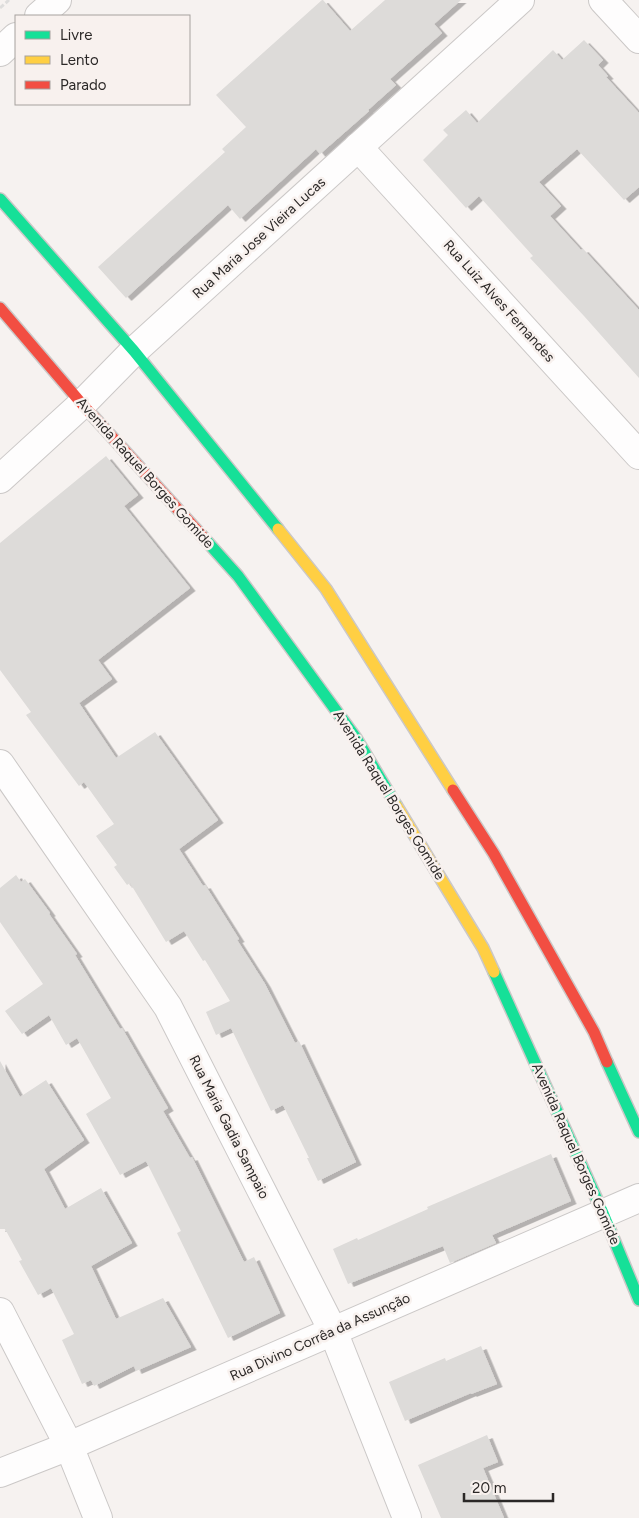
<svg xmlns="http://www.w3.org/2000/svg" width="639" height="1518" font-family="Figtree,sans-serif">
	<defs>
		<filter id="shadow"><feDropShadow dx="5.5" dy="3" stdDeviation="0" flood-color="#0004"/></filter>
	</defs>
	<rect width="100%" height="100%" fill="#f6f2f0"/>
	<!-- building -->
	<g fill="#dddbd9" filter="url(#shadow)">
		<path d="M322 0H323L350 31 385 0H461L434 24 442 33 390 79 396 85 368 110 369 111 320 154 316 149 240 219 228 205 126 298 98 267 225 152 222 149 246 127 216 95Z"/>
		<path d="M584 40 603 60 598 65 608 76 606 77 639 113V187L624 200 577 149 539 182 561 206 550 216 581 250 583 249 639 310V378L584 316 530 258 533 256 479 196 466 208 423 160 448 135 443 130 466 110 477 123 553 50 562 60Z"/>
		<path d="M106 456 138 495 124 506 190 588 98 660 112 679 79 703 116 758 155 732 218 820 179 849 203 886 205 885 239 939 237 940 265 984 295 1043 299 1041 356 1162 318 1181 307 1158H309L283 1105 271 1111 231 1028 216 1035 206 1012 230 1001 205 960 203 961 184 931 166 942 130 883 127 885 114 867 117 865 96 836 114 824 84 782 79 786 26 715 31 712 0 670V543Z"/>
		<path d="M16 875 21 882 25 879 50 913 49 914 77 954 75 955 120 1029 122 1028 168 1108 163 1111 190 1158 192 1157 244 1262 254 1257 280 1313 228 1338 177 1233 181 1231 146 1161 120 1175 86 1114 111 1098 77 1038 66 1045 49 1015 22 1034 5 1011 43 984 0 922V888Z"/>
		<path d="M0 1061 20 1097 46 1080 84 1140 44 1169 65 1209 101 1188 132 1243 91 1266 116 1319 163 1298 191 1347 136 1371 134 1366 94 1386 91 1380 82 1384 62 1340 74 1334 51 1288 38 1295 19 1261 22 1260 5 1229H0Z"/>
		<path d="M551 1154 571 1201 492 1235 496 1243 450 1263 443 1246 348 1284 333 1249 357 1238 358 1240 428 1209 427 1207Z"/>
		<path d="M481 1346 497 1384 471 1394V1393L405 1421 389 1382 445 1358 446 1361Z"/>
		<path d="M487 1435 498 1462 483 1468 504 1518H441L418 1465Z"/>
	</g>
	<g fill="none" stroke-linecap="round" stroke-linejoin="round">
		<defs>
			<g id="street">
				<path d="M603 0 639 39"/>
				<path d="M39 16 57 0"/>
				<path d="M0 52 16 37"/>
				<path d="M358 147 639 455"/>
				<path d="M0 479 82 404 134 351 520 0"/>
				<path d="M0 764 168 1007 333 1331 407 1518"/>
				<path d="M0 1312 69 1446 98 1518"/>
				<path d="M0 1473 69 1446 639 1198"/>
			</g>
			<g id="fast">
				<path d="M0 199 134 351 278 529"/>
				<path d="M203 537 238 576 356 738 396 805"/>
				<path d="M494 972 603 1213 639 1300"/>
				<path d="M607 1062 639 1132"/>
			</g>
			<g id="slow">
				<path d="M278 529 326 589 453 790"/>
				<path d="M396 805 483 948 494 972"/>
			</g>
			<g id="jam">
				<path d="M0 308 82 404 203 537"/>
				<path d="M453 790 494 854 594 1032 607 1062"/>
			</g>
		</defs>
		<!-- street casing -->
		<use href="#street" stroke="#cbc8c7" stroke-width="30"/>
		<!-- fast casing -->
		<use href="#fast" stroke="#cbc8c7" stroke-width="14"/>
		<!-- slow casing -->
		<use href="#slow" stroke="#cbc8c7" stroke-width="14"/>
		<!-- jam casing -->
		<use href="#jam" stroke="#cbc8c7" stroke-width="14"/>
		<!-- path -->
		<path stroke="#dedddc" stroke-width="3" stroke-dasharray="5 2.5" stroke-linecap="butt" d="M0 8 9 0"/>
		<!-- street -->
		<use href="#street" stroke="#fefdfd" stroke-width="28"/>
		<!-- fast -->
		<use href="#fast" stroke="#16e098" stroke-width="11"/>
		<!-- slow -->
		<use href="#slow" stroke="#ffcf43" stroke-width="11"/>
		<!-- jam -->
		<use href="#jam" stroke="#f24e42" stroke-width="11"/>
	</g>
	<g text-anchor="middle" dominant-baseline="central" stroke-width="5" stroke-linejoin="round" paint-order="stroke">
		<!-- street labels -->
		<g font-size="14" fill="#2b2827" stroke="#f8f1ee">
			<text transform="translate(259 238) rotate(-42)">Rua Maria Jose Vieira Lucas</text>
			<text transform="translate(499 301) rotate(48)">Rua Luiz Alves Fernandes</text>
			<text transform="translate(145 473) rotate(48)">Avenida Raquel Borges Gomide</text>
			<text transform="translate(389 795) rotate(58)">Avenida Raquel Borges Gomide</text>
			<text transform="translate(229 1127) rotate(63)">Rua Maria Gadia Sampaio</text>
			<text transform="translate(576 1154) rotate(66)">Avenida Raquel Borges Gomide</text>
			<text transform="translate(320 1337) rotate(-24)">Rua Divino Corrêa da Assunção</text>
		</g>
	</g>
	<!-- legend -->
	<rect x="15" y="15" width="175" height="90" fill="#f8f1ee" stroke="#a6a19e"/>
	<rect x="25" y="31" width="25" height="8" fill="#16e098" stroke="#a6a19e"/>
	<text x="60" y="40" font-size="15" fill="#2b2827">Livre</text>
	<rect x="25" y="56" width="25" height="8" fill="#ffcf43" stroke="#a6a19e"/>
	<text x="60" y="65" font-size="15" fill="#2b2827">Lento</text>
	<rect x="25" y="81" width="25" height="8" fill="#f24e42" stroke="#a6a19e"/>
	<text x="60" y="90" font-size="15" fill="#2b2827">Parado</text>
	<!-- scale -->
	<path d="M464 1493v8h89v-8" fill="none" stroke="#2b2827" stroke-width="2.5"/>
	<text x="472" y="1493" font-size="15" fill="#2b2827" stroke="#f8f1ee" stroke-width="4" paint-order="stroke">20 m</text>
</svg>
